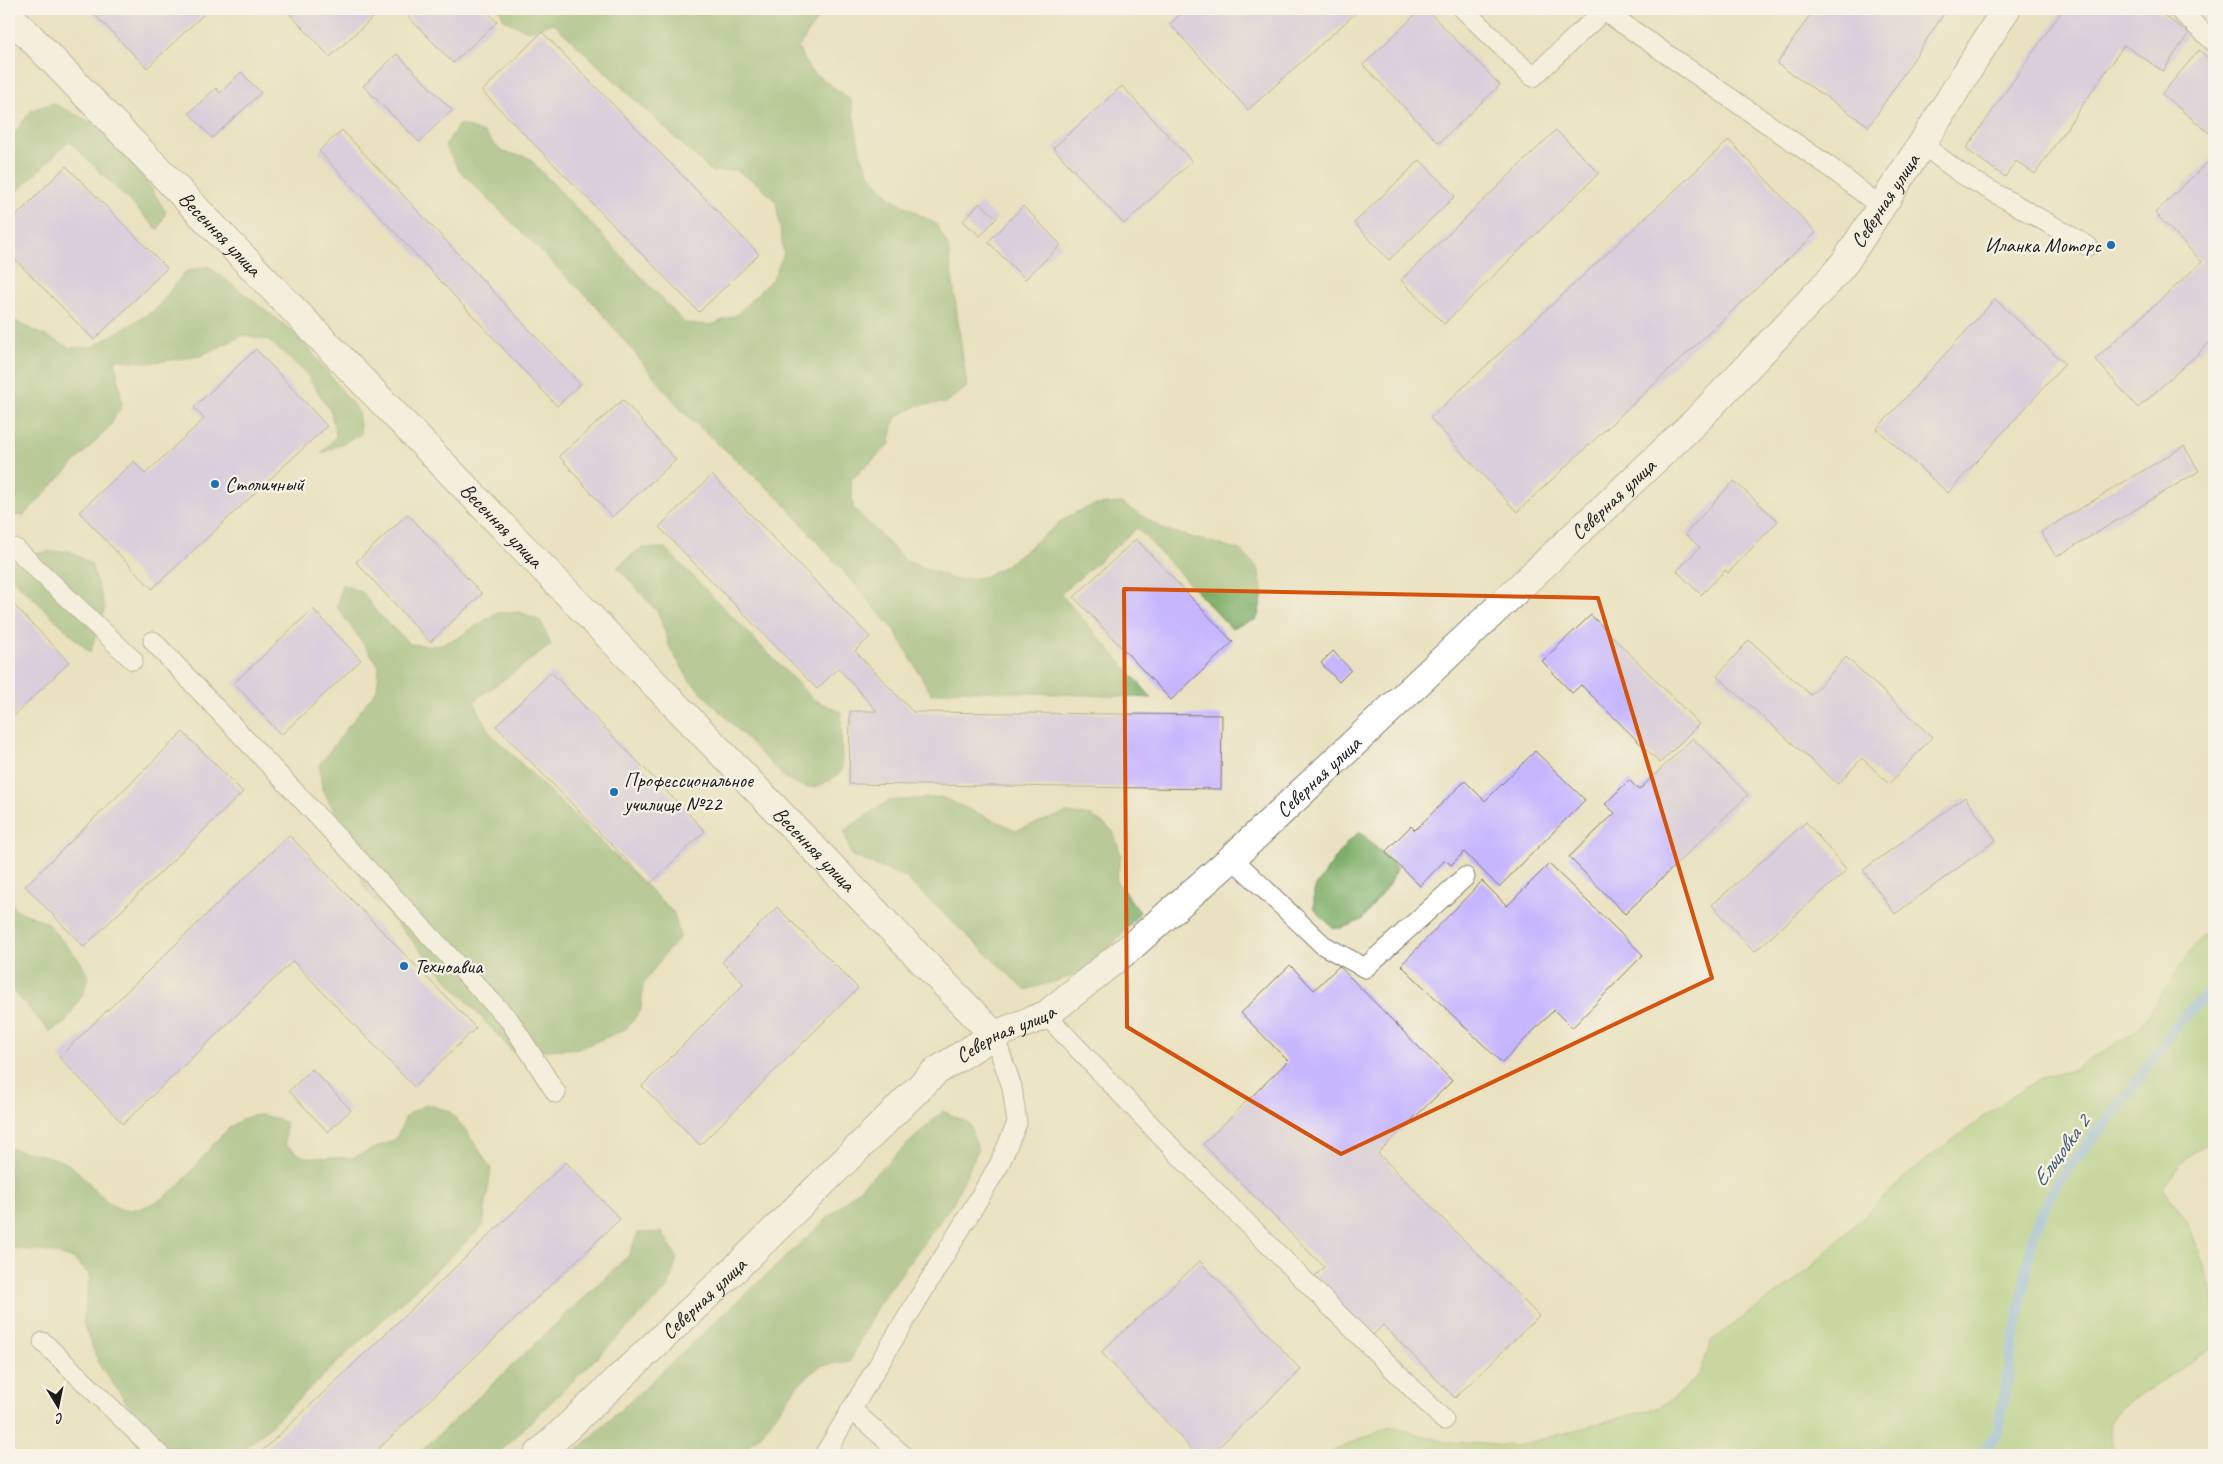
<svg xmlns="http://www.w3.org/2000/svg" width="2223" height="1464" font-family="Caveat,sans-serif">
	<rect width="100%" height="100%" fill="#f7f3e8"/>
	<filter id="ink" filterUnits="userSpaceOnUse"><feTurbulence type="fractalNoise" baseFrequency=".02" numOctaves="2"/><feDisplacementMap in="SourceGraphic" scale="10" xChannelSelector="R" yChannelSelector="G"/><feConvolveMatrix kernelMatrix="1 2 1 2 8 2 1 2 1" color-interpolation-filters="sRGB"/></filter>
	<filter id="wash" filterUnits="userSpaceOnUse"><feTurbulence type="fractalNoise" baseFrequency=".0096" numOctaves="4" result="noise"/><feDisplacementMap in="SourceGraphic" scale="20" xChannelSelector="R" yChannelSelector="G"/><feGaussianBlur stdDeviation="1.12" result="paint"/><feColorMatrix in="noise" values="0 0 0 0 0 0 0 0 0 0 0 0 0 0 0 0 0 1.4 0 .05"/><feComposite in="paint" operator="in"/></filter>
	<g filter="url(#wash)">
		<rect width="100%" height="100%" fill="#eae1c0"/>
		<!-- green -->
		<path fill="#9eca77" stroke="#5d734a" d="M2214 922V1141C2189 1151 2177 1166 2164 1189L2189 1224 2214 1294V1347L2121 1407 2110 1422 2115 1455H1325L1389 1426 1446 1442 1517 1446 1659 1407 1673 1398 1700 1374 1711 1341 1802 1275 1910 1172 2012 1096 2041 1078 2075 1069 2137 1031 2189 953Z"/>
		<!-- forest -->
		<g fill="#7eae68" stroke="#4d6542">
			<path d="M499 9H775L780 13 786 9H824L798 48 810 70 851 100 860 153 871 176 891 198 936 224 948 246 967 387 945 403 918 405 895 418 889 445 851 480 853 507 906 561 956 580 984 577 1008 564 1070 515 1094 505 1121 503 1165 530 1240 550 1258 568 1263 594 1257 619 1231 628 1137 528 1061 594 1152 698 958 690 931 694 895 631 781 500 683 412 595 305 459 170 445 146 459 124 484 133 503 152 528 157 685 323 711 325 736 315 773 278 784 254 776 202 758 184 735 170 712 172 553 23 528 31 504 20Z"/>
			<path d="M53 103 94 124 129 154 166 212 158 230 69 141 9 200V140L32 110Z"/>
			<path d="M208 266 300 337 358 411 361 434 321 454 336 436 331 412 305 372 268 340 244 335 200 356 149 363 115 359 122 405 110 426 24 515 9 516V318L70 348 92 347 155 310 185 272Z"/>
			<path d="M641 548H665L813 699 841 712 842 771C817 790 812 793 784 777L690 681 670 648 658 612 617 567Z"/>
			<path d="M70 551 91 564 105 608 90 653 9 575V567L23 555 47 552Z"/>
			<path d="M342 584 363 593 376 612 410 644 434 646 456 639 496 613 520 612 541 621 551 645 474 701 489 732 674 913 680 937 664 955 643 985 641 1010 626 1029 581 1048 513 1052 364 888 346 831 322 789 319 765 377 689 379 666 337 607Z"/>
			<path d="M941 797 1016 830 1066 813 1092 816 1113 831 1121 855 1116 881 1140 912 1117 940 1077 975 1025 990 905 877 852 856 844 831 888 801Z"/>
			<path d="M1360 832 1397 867 1389 884 1362 920 1342 928H1334L1318 914 1314 907V892L1316 886 1348 841Z"/>
			<path d="M9 854 13 859 9 893 14 909 46 922 80 961 88 975 84 992 65 1023 50 1032 9 986Z"/>
			<path d="M426 1104 449 1111 465 1129 491 1168 483 1226 239 1455H141L138 1451 130 1407 100 1366 83 1323 90 1275 73 1259 50 1252 9 1248V1148C29 1153 54 1155 71 1166 86 1176 108 1211 128 1210 191 1207 211 1116 259 1115 267 1115 277 1120 285 1122V1145L304 1157 352 1158 396 1139 406 1116Z"/>
			<path d="M943 1111 969 1123 978 1150 953 1203 876 1308 850 1361 820 1366 797 1386 761 1435 738 1455H572Z"/>
			<path d="M662 1232 677 1257 669 1287 497 1455H417L629 1255 638 1233Z"/>
		</g>
		<g fill="none" stroke-linecap="round" stroke-linejoin="round">
			<!-- stream -->
			<path stroke="#7cb4ec" stroke-width="11" d="M1981 1455 1998 1431 2033 1234 2057 1182 2127 1096 2177 1024 2214 987"/>
		</g>
		<g id="blocks">
			<!-- building -->
			<g fill="#c5b6fe">
				<path d="M89 9H209L147 68Z"/>
				<path d="M296 9H382L330 57 290 14Z"/>
				<path d="M413 9H485L497 22 453 63 407 15Z"/>
				<path d="M1186 9H1360L1248 110 1170 24Z"/>
				<path d="M1421 9H1426L1500 85 1439 143 1363 65Z"/>
				<path d="M1814 9H1947L1869 126 1777 64Z"/>
				<path d="M2063 9H2154L2189 33 2163 71 2124 45 2035 174 2016 161 2005 177 1966 149Z"/>
				<path d="M542 32 759 254 699 312 482 91Z"/>
				<path d="M2199 50 2214 63V137L2162 94Z"/>
				<path d="M397 54 452 110 419 142 363 86Z"/>
				<path d="M241 72 261 93 212 138 189 113 216 88 220 93Z"/>
				<path d="M1122 86 1192 161 1124 224 1053 148Z"/>
				<path d="M342 130 580 384 557 406 319 151Z"/>
				<path d="M1556 130 1599 173 1444 324 1401 280Z"/>
				<path d="M1729 140 1816 233 1517 512 1430 418Z"/>
				<path d="M2214 156V339L2138 408 2095 359 2202 262 2155 213Z"/>
				<path d="M1420 160 1455 196 1389 260 1354 223Z"/>
				<path d="M66 166 167 268 94 340 9 253V223Z"/>
				<path d="M980 203 997 218 980 236 963 221Z"/>
				<path d="M1023 206 1061 245 1025 279 988 242Z"/>
				<path d="M1995 299 2065 364 1948 493 1877 429Z"/>
				<path d="M256 349 327 426 152 589 79 512 134 461 145 474 204 419 194 407Z"/>
				<path d="M623 400 676 460 612 517 559 456Z"/>
				<path d="M2184 446 2199 471 2056 557 2041 532Z"/>
				<path d="M712 475 870 637 855 651 913 712 1222 715 1221 789 849 784 850 711H877L838 668 817 689 659 527Z"/>
				<path d="M1734 481 1778 521 1728 573 1725 570 1701 595 1677 571 1700 547 1685 534Z"/>
				<path d="M408 514 482 594 430 642 356 562Z"/>
				<path d="M1136 539 1233 642 1171 700 1074 597Z"/>
				<path d="M9 600 69 662 9 721Z"/>
				<path d="M313 609 361 660 281 735 234 683Z"/>
				<path d="M1591 615 1699 724 1660 763 1581 685 1572 693 1542 661Z"/>
				<path d="M1749 640 1811 695 1846 657 1932 737 1889 784 1862 758 1838 784 1717 676Z"/>
				<path d="M1333 651 1351 670 1339 682 1321 663Z"/>
				<path d="M551 672 705 831 650 884 496 726Z"/>
				<path d="M183 732 243 792 84 947 25 886Z"/>
				<path d="M1693 738 1748 795 1625 914 1569 857 1615 813 1605 804 1629 780 1639 790Z"/>
				<path d="M1535 751 1585 800 1499 887 1464 852 1451 865 1445 860 1420 886 1385 852 1411 826 1415 830 1465 781 1485 801Z"/>
				<path d="M1965 797 1996 840 1895 914 1863 870Z"/>
				<path d="M1806 822 1847 870 1754 952 1712 905Z"/>
				<path d="M289 835 476 1028 414 1087 293 961 123 1124 59 1057Z"/>
				<path d="M1549 864 1643 955 1572 1028 1554 1010 1502 1063 1401 965 1482 881 1507 906Z"/>
				<path d="M777 907 858 988 700 1145 642 1086 744 984 722 962Z"/>
				<path d="M1290 965 1314 990 1339 966 1452 1081 1378 1153 1539 1316 1455 1398 1383 1325 1370 1338 1312 1279 1324 1267 1203 1144 1288 1061 1241 1013Z"/>
				<path d="M312 1069 351 1110 328 1132 289 1091Z"/>
				<path d="M566 1162 620 1219 372 1455H258Z"/>
				<path d="M1200 1261 1301 1370 1210 1455H1197L1101 1352Z"/>
			</g>
		</g>
	</g>
	<g filter="url(#ink)">
		<use href="#blocks" fill-opacity="0" stroke="#837e6e" stroke-width="1"/>
		<g fill="none" stroke-linecap="round" stroke-linejoin="round">
			<defs>
				<g id="lane">
					<path d="M1463 9 1533 77 1605 9"/>
					<path d="M2178 9 2214 42"/>
					<path d="M1603 10 1827 165 1881 207"/>
					<path d="M1922 144 1960 173 2088 246"/>
					<path d="M9 547 16 549 133 660"/>
					<path d="M153 641 510 1021 556 1093"/>
					<path d="M1232 858 1323 945 1365 968 1465 877"/>
					<path d="M1046 1015 1179 1155 1444 1420"/>
					<path d="M43 1342 160 1455"/>
					<path d="M851 1409 903 1455"/>
					<path d="M824 1455 999 1165 1017 1123 1012 1087 994 1035"/>
				</g>
				<g id="street">
					<path id="s1" d="M9 15 994 1035"/>
				</g>
				<g id="secondary">
					<path id="s2" d="M538 1455 736 1268 935 1072 994 1035 1046 1015 1133 945 1232 858 1695 422 1829 281 1845 262 1922 144 2006 9"/>
				</g>
			</defs>
			<!-- lane casing -->
			<use href="#lane" stroke="#837e6e" stroke-width="21"/>
			<!-- street casing -->
			<use href="#street" stroke="#837e6e" stroke-width="30"/>
			<!-- secondary casing -->
			<use href="#secondary" stroke="#837e6e" stroke-width="30"/>
			<!-- lane -->
			<use href="#lane" stroke="#fff" stroke-width="19"/>
			<!-- street -->
			<use href="#street" stroke="#fff" stroke-width="28"/>
			<!-- secondary -->
			<use href="#secondary" stroke="#fff" stroke-width="28"/>
		</g>
	</g>
	<!-- marked area -->
	<path d="M0 0H2223V1464H0ZM1124 589 1598 598 1712 978 1341 1154 1127 1027Z" fill="#eae1c0" fill-opacity=".55" fill-rule="evenodd"/>
	<path fill="none" stroke="#d4530e" stroke-width="4" stroke-linejoin="round" d="M1124 589 1598 598 1712 978 1341 1154 1127 1027Z"/>
	<!-- markers -->
	<g fill="#1f6fb2" stroke="#f7f3e8" stroke-width="2">
		<circle cx="2111" cy="245" r="5"/>
		<circle cx="215" cy="484" r="5"/>
		<circle cx="614" cy="792" r="5"/>
		<circle cx="404" cy="966" r="5"/>
	</g>
	<g text-anchor="middle" dominant-baseline="central" stroke-width="4.5" stroke-linejoin="round" paint-order="stroke">
		<!-- street labels -->
		<g font-size="21" fill="#1c1c1c" stroke="#f7f3e8">
			<text stroke="none"><textPath href="#s2" startOffset="1849">Северная улица</textPath></text>
			<text stroke="none"><textPath href="#s1" startOffset="304">Весенняя улица</textPath></text>
			<text stroke="none"><textPath href="#s2" startOffset="1444">Северная улица</textPath></text>
			<text stroke="none"><textPath href="#s1" startOffset="709">Весенняя улица</textPath></text>
			<text stroke="none"><textPath href="#s2" startOffset="1039">Северная улица</textPath></text>
			<text stroke="none"><textPath href="#s1" startOffset="1159">Весенняя улица</textPath></text>
			<text stroke="none"><textPath href="#s2" startOffset="632">Северная улица</textPath></text>
			<text stroke="none"><textPath href="#s2" startOffset="228">Северная улица</textPath></text>
		</g>
		<!-- poi labels -->
		<g font-size="21" fill="#1c1c1c" stroke="#f7f3e8" text-anchor="start">
			<text x="2101" y="245" text-anchor="end">Иланка Моторс</text>
			<text x="225" y="484">Столичный</text>
			<text x="624" y="780">Профессиональное<tspan x="624" dy="24">училище №22</tspan></text>
			<text x="414" y="966">Техноавиа</text>
		</g>
		<!-- water labels -->
		<g font-size="22" font-style="italic" fill="#42596f" stroke="#f7f3e8">
			<text transform="translate(2061 1151) rotate(-54)">Ельцовка 2</text>
		</g>
	</g>
	<!-- margin -->
	<rect width="2223" height="1464" fill="none" stroke="#f7f3e8" stroke-width="30"/>
	<!-- north arrow -->
	<g transform="translate(58 1406) rotate(170)" stroke="#f7f3e8" stroke-width="4" paint-order="stroke">
	<path d="M0-4L9 19L0 12L-9 19Z" fill="#1c1c1c"/>
	<text y="-8" font-size="14" font-weight="bold" text-anchor="middle" fill="#1c1c1c">С</text>
	</g>
</svg>
